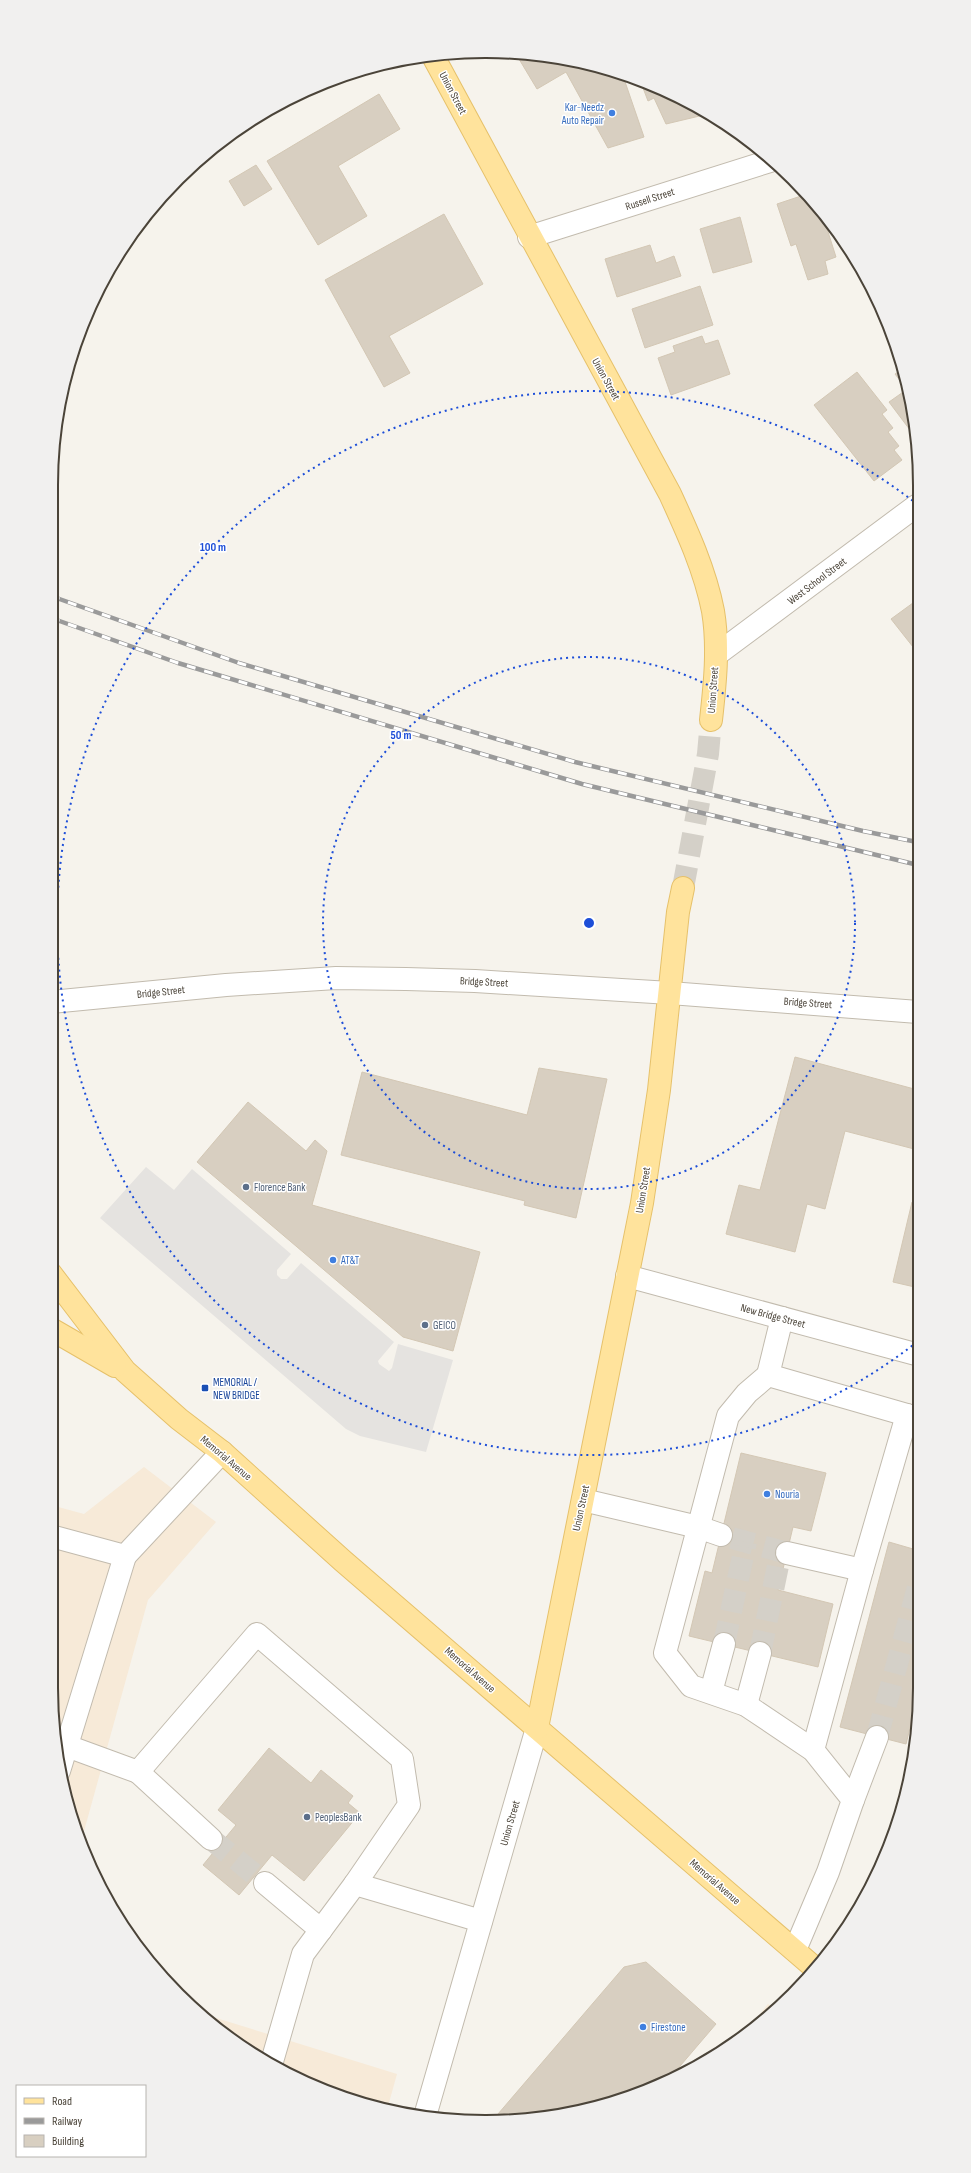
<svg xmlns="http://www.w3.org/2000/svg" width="971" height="2173" font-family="'Sofia Sans Condensed',sans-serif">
	<rect width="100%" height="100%" fill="#f6f3ec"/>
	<!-- commercial -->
	<g fill="#f7ead8">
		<path d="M144 1467 216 1522 148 1600 81 1842 74 1827 59 1772 51 1688V1505L84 1514Z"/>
		<path d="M768 2004 776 2010 744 2034Z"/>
		<path d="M200 2013 397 2074 387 2110 346 2099 268 2064 221 2032Z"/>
	</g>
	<!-- parking -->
	<path fill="#e5e3e0" d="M146 1167 174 1190 192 1169 291 1254 277 1270V1275L281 1279H287L301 1263 394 1342 378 1361 379 1364 389 1371 392 1368 398 1344 453 1360 426 1452 360 1436 346 1429 100 1218Z"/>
	<!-- building -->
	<g fill="#d8cfc1" stroke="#d3c7b4">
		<path d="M516 54 542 55 622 73 644 137 608 148 566 72 537 89Z"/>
		<path d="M640 80 678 96 708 114 666 124 654 98 648 101Z"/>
		<path d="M379 94 400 129 338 166 367 216 318 245 267 161Z"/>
		<path d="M256 165 272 189 244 206 229 181Z"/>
		<path d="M804 195 822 213 836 257 825 261 828 274 808 280 796 244 791 246 777 204Z"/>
		<path d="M444 214 483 284 389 336 410 373 384 387 325 280Z"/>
		<path d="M740 217 752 262 713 273 700 229Z"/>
		<path d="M650 245 656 263 674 256 681 276 617 297 605 259Z"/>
		<path d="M700 286 713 325 645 348 632 309Z"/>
		<path d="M702 336 705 344 718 340 730 374 671 395 658 358 675 352 673 346Z"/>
		<path d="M901 370 905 387 895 374Z"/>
		<path d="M857 372 887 410 882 414 893 428 888 432 899 446 894 450 902 460 874 481 814 405Z"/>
		<path d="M906 390 916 429V438L889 402Z"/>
		<path d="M917 600V652L891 619Z"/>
		<path d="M795 1057 918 1090V1150L845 1131 825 1209 807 1204 795 1252 726 1234 739 1185 760 1190Z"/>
		<path d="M539 1068 607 1079 576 1218 524 1205 525 1201 341 1155 362 1072 527 1115Z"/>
		<path d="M248 1102 306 1151 315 1140 327 1151 312 1205 480 1252 453 1351 403 1337 197 1162Z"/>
		<path d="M912 1202 919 1204V1288L893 1282Z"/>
		<path d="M741 1453 826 1473 811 1531 793 1527 778 1590 833 1604 818 1667 689 1636 705 1571 712 1573Z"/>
		<path d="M889 1542 920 1551V1688L906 1744 840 1727Z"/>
		<path d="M269 1748 311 1783 321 1770 353 1796 348 1803 360 1813 304 1881 272 1855 239 1895 203 1865 236 1825 218 1810Z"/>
		<path d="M646 1962 716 2024 669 2079 625 2099 542 2118 505 2121 498 2114 624 1967Z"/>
	</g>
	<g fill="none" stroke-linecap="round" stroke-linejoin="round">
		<!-- minor-tunnel -->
		<g stroke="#d4d0c8" stroke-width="22" stroke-dasharray="22 11" stroke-linecap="butt">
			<path d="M732 1538 787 1553"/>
			<path d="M724 1644 746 1542"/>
			<path d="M760 1653 781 1551"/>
			<path d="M877 1737 920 1580"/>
			<path d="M211 1839 265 1883"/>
		</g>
		<!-- major-tunnel -->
		<path stroke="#d4d0c8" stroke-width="22" stroke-dasharray="22 11" stroke-linecap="butt" d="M683 888 708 754 711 720"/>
		<defs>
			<g id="minor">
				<path d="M529 237 770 161"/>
				<path d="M716 655 916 506"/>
				<path d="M51 1002 226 985 336 978 406 979 475 981 670 993 918 1012"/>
				<path d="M627 1276 919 1355"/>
				<path d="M782 1318 768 1375 914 1417H919"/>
				<path d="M768 1375 747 1393 728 1416 665 1653 691 1686 746 1705 813 1750 853 1800 828 1872 795 1950"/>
				<path d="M583 1500 698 1527 721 1535"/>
				<path d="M51 1536 125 1556 222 1452"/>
				<path d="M787 1553 862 1570"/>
				<path d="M711 1692 724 1644"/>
				<path d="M746 1705 760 1653"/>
				<path d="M67 1746 138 1772 257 1634 402 1759 409 1805 355 1884 303 1954 271 2065"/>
				<path d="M813 1750 862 1570 907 1415"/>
				<path d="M59 1771 125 1556"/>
				<path d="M138 1772 211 1839"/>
				<path d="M853 1800 877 1737"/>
				<path d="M265 1883 321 1930"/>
				<path d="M355 1884 481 1921"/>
				<path d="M425 2116 537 1728"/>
			</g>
			<g id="major">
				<path d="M433 56 670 494C687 531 705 570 713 611 719 647 715 684 711 720"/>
				<path d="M51 1274 125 1371 179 1419 222 1452 343 1561 816 1969"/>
				<path d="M51 1329 115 1366"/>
				<path d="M537 1728 642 1203 659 1090 678 912 683 888"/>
			</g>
		</defs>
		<!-- minor casing -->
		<use href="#minor" stroke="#c2bbae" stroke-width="24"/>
		<!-- major casing -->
		<use href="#major" stroke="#e6c16a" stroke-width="24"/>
		<!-- minor -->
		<use href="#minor" stroke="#fff" stroke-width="22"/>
		<!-- major -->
		<use href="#major" stroke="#ffe39c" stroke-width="22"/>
		<defs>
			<g id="rail">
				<path d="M51 596 239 663 575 762 863 831 917 842"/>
				<path d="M51 618 178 663 582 784 918 865"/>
			</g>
		</defs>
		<!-- rail casing -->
		<use href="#rail" stroke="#9a9a9a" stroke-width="4.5"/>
		<!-- rail -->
		<use href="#rail" stroke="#fff" stroke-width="3" stroke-dasharray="9" stroke-linecap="butt"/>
	</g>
	<!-- distance rings -->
	<g fill="none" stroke="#1d4ed8" stroke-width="2" stroke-dasharray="2 4">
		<circle cx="589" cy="923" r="266"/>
		<path d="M917 1342A532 532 0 1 1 913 501"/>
	</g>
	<!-- markers -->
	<g fill="#3f7fe0" stroke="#fff" stroke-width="1.5">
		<circle cx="612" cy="113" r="4"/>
		<circle cx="333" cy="1260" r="4"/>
		<circle cx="767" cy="1494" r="4"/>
		<circle cx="643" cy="2027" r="4"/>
	</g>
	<g fill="#5c6f8a" stroke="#fff" stroke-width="1.5">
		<circle cx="246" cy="1187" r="4"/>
		<circle cx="425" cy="1325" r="4"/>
		<circle cx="307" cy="1817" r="4"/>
	</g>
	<rect fill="#1a4fb4" stroke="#fff" stroke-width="1.5" x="201" y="1384" width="8" height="8" rx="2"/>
	<g text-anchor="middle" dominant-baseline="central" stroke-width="3" stroke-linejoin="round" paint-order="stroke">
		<!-- street labels -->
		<g font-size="11" fill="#4b4439" stroke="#fff">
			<text transform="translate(453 93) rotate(62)">Union Street</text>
			<text transform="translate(650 199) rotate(-18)">Russell Street</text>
			<text transform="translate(606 379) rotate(61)">Union Street</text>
			<text transform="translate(817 581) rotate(-37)">West School Street</text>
			<text transform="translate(713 690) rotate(-86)">Union Street</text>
			<text transform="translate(484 982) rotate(3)">Bridge Street</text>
			<text transform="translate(161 992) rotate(-6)">Bridge Street</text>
			<text transform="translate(808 1003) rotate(4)">Bridge Street</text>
			<text transform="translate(643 1190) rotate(-81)">Union Street</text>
			<text transform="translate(773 1316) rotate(15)">New Bridge Street</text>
			<text transform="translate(226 1458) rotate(40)">Memorial Avenue</text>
			<text transform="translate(581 1508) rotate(-78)">Union Street</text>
			<text transform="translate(470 1670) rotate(41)">Memorial Avenue</text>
			<text transform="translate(510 1823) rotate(-74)">Union Street</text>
			<text transform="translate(715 1882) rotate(41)">Memorial Avenue</text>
		</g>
		<!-- shop labels -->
		<g font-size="11" fill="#366cbe" stroke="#fff" text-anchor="start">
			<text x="604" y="107" text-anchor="end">Kar-Needz<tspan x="604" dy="13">Auto Repair</tspan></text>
			<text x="341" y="1260">AT&amp;T</text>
			<text x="775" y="1494">Nouria</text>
			<text x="651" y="2027">Firestone</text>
		</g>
		<!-- service labels -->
		<g font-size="11" fill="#4e5e75" stroke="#fff" text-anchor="start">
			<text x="254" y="1187">Florence Bank</text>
			<text x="433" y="1325">GEICO</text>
			<text x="315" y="1817">PeoplesBank</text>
		</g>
		<!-- transit labels -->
		<g font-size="11" fill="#164399" stroke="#fff" text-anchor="start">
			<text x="213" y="1382">MEMORIAL /<tspan x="213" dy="13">NEW BRIDGE</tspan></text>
		</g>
	</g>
	<!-- crop -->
	<path d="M0 0H971V2173H0ZM485 58H486A427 427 0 0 1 913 485V1688A427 427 0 0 1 486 2115H485A427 427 0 0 1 58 1688V485A427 427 0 0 1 485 58Z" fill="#f1f0ef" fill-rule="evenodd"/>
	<path fill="none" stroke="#4b4439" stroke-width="2" d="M485 58H486A427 427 0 0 1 913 485V1688A427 427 0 0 1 486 2115H485A427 427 0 0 1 58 1688V485A427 427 0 0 1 485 58Z"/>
	<circle cx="589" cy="923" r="6" fill="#1d4ed8" stroke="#fff" stroke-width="2"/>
	<g font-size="12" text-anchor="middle" font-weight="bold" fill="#1d4ed8" stroke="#fff" stroke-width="3" stroke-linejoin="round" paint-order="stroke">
		<text x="213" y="551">100 m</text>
		<text x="401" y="739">50 m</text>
	</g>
	<!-- legend -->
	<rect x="16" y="2085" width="130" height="72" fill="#ffffff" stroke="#b7b4b0"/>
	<rect x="24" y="2098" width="20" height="6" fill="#ffe39c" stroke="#b7b4b0"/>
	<text x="52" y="2105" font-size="12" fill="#4b4439">Road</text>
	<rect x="24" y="2118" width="20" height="6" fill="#9a9a9a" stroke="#b7b4b0"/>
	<text x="52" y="2125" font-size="12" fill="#4b4439">Railway</text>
	<rect x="24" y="2135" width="20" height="12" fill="#d8cfc1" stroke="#b7b4b0"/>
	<text x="52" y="2145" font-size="12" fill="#4b4439">Building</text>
</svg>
